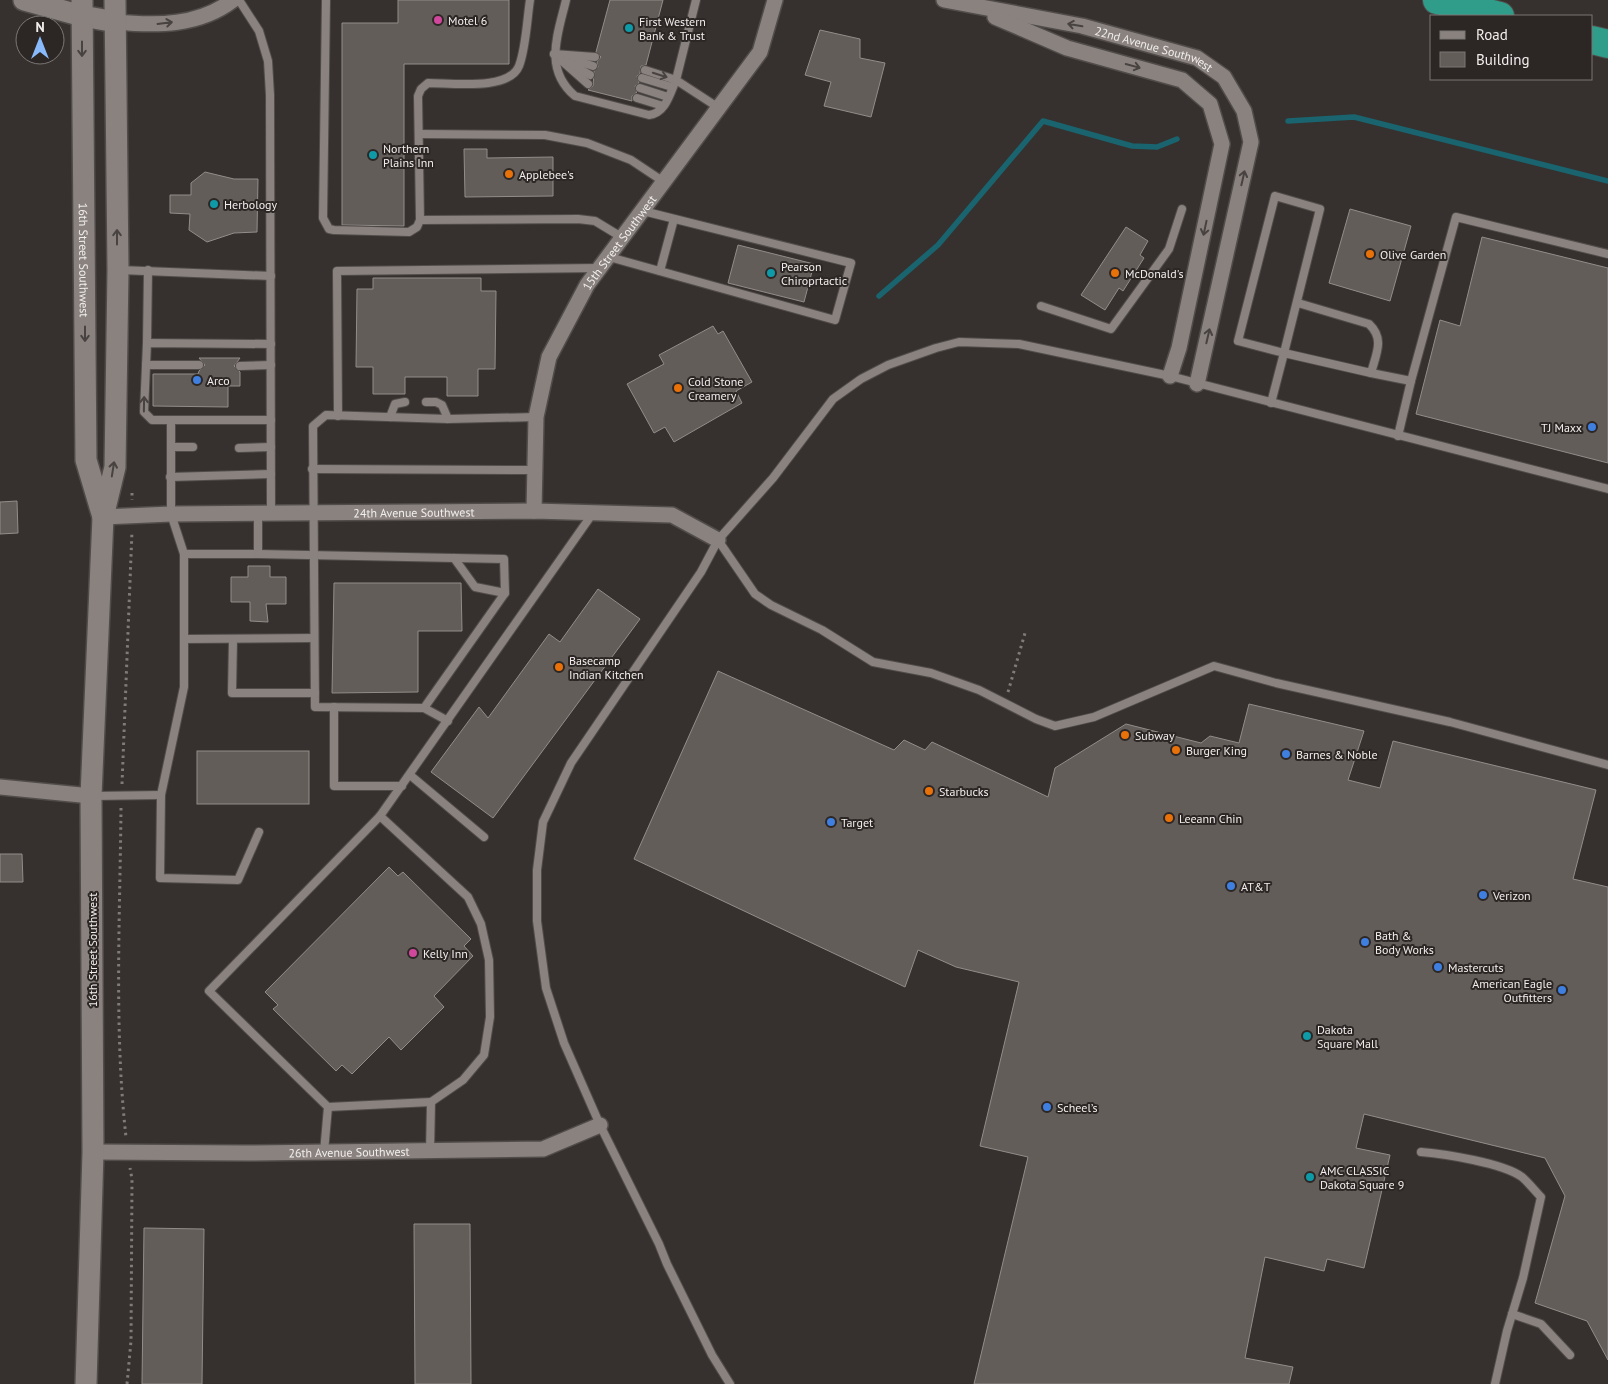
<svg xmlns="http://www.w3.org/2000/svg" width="1608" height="1384" font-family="'PT Sans',sans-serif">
	<rect width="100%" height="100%" fill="#36312e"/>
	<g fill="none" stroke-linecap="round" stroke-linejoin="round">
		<!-- stream -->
		<g stroke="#19646e" stroke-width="5.5">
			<path d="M1288 121 1354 117 1608 181"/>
			<path d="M879 296 938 245 1043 121 1132 146 1157 147 1177 139"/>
		</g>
	</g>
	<!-- building -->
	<g fill="#635d5a" stroke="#938d8a">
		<path d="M398 0H509V64H404V226L342 225V23H398Z"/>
		<path d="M610 0H663L646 65 641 66 640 73 637 76 639 83 635 86 637 92 632 96V101L588 90 593 86 594 71 598 67 597 62 601 57 596 52Z"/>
		<path d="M820 30 860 39V58L885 63 871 117 824 106 831 82 805 75Z"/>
		<path d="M464 149H487V158L553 157V196L465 197Z"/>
		<path d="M205 172 234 179H258L257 232 234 233 207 242 189 230 190 214 170 213V195H191V183Z"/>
		<path d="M1350 209 1411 226 1390 301 1329 283Z"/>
		<path d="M1126 227 1148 241 1140 255 1144 258 1123 291 1119 288 1105 310 1081 295Z"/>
		<path d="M1482 237 1608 268V463L1416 414 1440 320 1460 326Z"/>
		<path d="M738 245 814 264 804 302 728 283Z"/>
		<path d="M373 278H481V291H496L495 369H478V396H447V377H405V394H373V367H356L357 289H373Z"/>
		<path d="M713 326 718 334 723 331 752 382 736 391 742 403 674 442 665 427 654 433 627 384 664 364 659 355Z"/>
		<path d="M199 358H240L234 366 240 372V386H228V407L153 406V374H198L199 371 205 365Z"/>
		<path d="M17 501 18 533 0 534V502Z"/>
		<path d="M248 566H270V577H286V604H266L268 622 250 621V602H231V577H248Z"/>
		<path d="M334 583H461L462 631H418V692L332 693Z"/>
		<path d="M598 589 640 619 493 818 431 772 479 707 488 718 549 634 560 642Z"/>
		<path d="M718 671 894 750 904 740 925 750 932 742 1048 797 1055 768 1126 724 1201 743 1210 736 1239 743 1249 704 1364 731 1348 780 1380 788 1393 741 1596 790 1573 879 1608 887V1360L1587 1321 1535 1303 1565 1196 1545 1158 1364 1114 1356 1148 1390 1155 1364 1268 1327 1259 1324 1271 1265 1257 1245 1358 1293 1367 1289 1384H974L1028 1157 980 1146 1019 982 956 967 918 950 905 987 634 859Z"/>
		<rect x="197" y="751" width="112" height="53"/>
		<path d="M0 854H22L23 882H0Z"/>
		<path d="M389 867 398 876 403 872 471 939 464 946 473 956 434 996 444 1007 401 1050 389 1037 352 1074 342 1065 336 1071 273 1009 278 1005 265 992Z"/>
		<path d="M414 1224H470L471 1384H415Z"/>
		<path d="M144 1228 204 1229 202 1384H142Z"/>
	</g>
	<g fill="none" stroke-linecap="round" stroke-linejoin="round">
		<defs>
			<g id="service">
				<path d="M239 0 259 31 268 61 270 95 271 514"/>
				<path d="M326 0 323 218 329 229 334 230 409 232 417 227 420 220 418 96 421 89 428 83C452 83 509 91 519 66 526 48 527 19 530 0"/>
				<path d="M566 0C558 34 543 69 575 96L649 115C666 113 670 93 676 80L645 70"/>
				<path d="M696 0 676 80 719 108"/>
				<path d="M554 54 588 84"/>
				<path d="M554 54 595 57"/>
				<path d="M568 58 593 66"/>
				<path d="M568 62 590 75"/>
				<path d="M642 78 672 87"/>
				<path d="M640 88 668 97"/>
				<path d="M637 98 663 106"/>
				<path d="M419 134 545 135 587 143 631 160 664 182"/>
				<path d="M420 220 578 219 595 221 623 238"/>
				<path d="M609 257 835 320 851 263 643 211"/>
				<path d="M120 270 271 276"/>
				<path d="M660 271 674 219"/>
				<path d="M1041 306 1111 329 1169 249 1182 209"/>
				<path d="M147 343 148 270"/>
				<path d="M146 365H199"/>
				<path d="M240 366 271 365"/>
				<path d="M1371 373 1411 381 1398 436"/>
				<path d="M1411 381 1456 217 1608 254"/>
				<path d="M426 402H436L442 405 448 419"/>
				<path d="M1271 403 1284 353 1238 341 1275 196 1320 209 1284 353 1371 373C1376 354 1385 339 1369 324L1298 303"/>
				<path d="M338 416 337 271 600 268"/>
				<path d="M390 417 395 404 405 402"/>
				<path d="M171 420H152L144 412 147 343 271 344"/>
				<path d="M171 447H193"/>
				<path d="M239 448 271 447"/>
				<path d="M312 469 534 470"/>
				<path d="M170 477 271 474"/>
				<path d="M718 540 755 594 771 605 822 630 873 662 931 673 979 690 1036 719 1055 726 1094 717 1214 666 1276 683 1450 722 1608 765"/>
				<path d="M184 554H258V514"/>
				<path d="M258 554 504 559 505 593 424 708 448 721"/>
				<path d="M454 558 475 587 505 593"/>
				<path d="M184 639 314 638"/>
				<path d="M233 639 232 693H315"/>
				<path d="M334 707V786H402"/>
				<path d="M424 708 315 707 313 426 326 415 448 419 536 417"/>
				<path d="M410 775 484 837"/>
				<path d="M93 796 161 795"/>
				<path d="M380 816 468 897 481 924 489 960 490 1017 484 1055 463 1080 431 1102 430 1152"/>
				<path d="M259 832 238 880 160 878 161 795 184 687V554L171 514V420H271"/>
				<path d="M328 1107 431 1102"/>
				<path d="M324 1152 328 1107 209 991 380 816 593 513"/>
				<path d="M1421 1152C1445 1154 1503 1163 1522 1177 1529 1183 1535 1191 1541 1197L1523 1278 1507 1331 1495 1384"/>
				<path d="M1512 1314 1541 1324 1570 1355"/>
				<path d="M730 1384 712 1355 667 1264 659 1244 600 1125 564 1043 546 988 537 921V870L543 822 571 763 701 572 718 540 773 478 833 399 861 379 888 365 936 348 959 342 1019 344 1170 376 1608 489"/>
			</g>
			<g id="minor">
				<path id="s1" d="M944 0 1082 26 1197 58 1224 77 1244 111 1251 142 1197 384"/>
				<path d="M995 17 1067 48 1182 80 1210 104 1222 144 1179 348 1170 376"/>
				<path d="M116 22C157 26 199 26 233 0"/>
				<path id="s2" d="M534 511 536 417 549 357 587 285 760 52 775 0"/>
				<path id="s3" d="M103 517 171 514 534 511 672 515 718 540"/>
				<path d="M0 787 91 796"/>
				<path id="s4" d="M93 1152 248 1153 543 1149 600 1125"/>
			</g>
			<g id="secondary">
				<path d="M24 0 82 16 116 22"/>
				<path id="s5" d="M82 0 86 460 103 517"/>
				<path d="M86 1384 93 1152 91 796 103 517 115 467 118 270 115 0"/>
			</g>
			<g id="motorway">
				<path d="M1437 0 1500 16"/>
				<path d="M1592 40 1608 44"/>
			</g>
		</defs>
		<!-- service casing -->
		<use href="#service" stroke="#514c4a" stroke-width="10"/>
		<!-- minor casing -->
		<use href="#minor" stroke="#514c4a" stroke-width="18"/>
		<!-- secondary casing -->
		<use href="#secondary" stroke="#514c4a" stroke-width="24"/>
		<!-- motorway casing -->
		<use href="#motorway" stroke="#514c4a" stroke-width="30"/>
		<!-- path -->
		<g stroke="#807b79" stroke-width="3" stroke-dasharray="2.5 4" stroke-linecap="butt">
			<path d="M132 493V500"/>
			<path d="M1008 692 1025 633"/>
			<path d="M122 784 132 531"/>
			<path d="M121 808C120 916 114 1030 126 1137"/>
			<path d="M127 1384 131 1341 132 1179 130 1168"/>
		</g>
		<!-- service -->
		<use href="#service" stroke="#89827f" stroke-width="8"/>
		<!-- minor -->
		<use href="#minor" stroke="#89827f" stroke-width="15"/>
		<!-- secondary -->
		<use href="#secondary" stroke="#89827f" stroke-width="21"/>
		<!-- motorway -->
		<use href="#motorway" stroke="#2f9d89" stroke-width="28"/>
	</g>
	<!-- one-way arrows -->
	<defs><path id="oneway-shaft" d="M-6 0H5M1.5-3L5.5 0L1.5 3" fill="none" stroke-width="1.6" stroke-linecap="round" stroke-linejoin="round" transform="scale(1.25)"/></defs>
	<g stroke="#484240">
		<use href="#oneway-shaft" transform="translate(165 23) rotate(-7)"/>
		<use href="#oneway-shaft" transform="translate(1075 25) rotate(-170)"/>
		<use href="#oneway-shaft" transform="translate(82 49) rotate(90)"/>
		<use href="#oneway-shaft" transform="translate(1133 66) rotate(15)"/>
		<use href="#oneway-shaft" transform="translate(660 75) rotate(18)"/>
		<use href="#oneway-shaft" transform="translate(1243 178) rotate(-77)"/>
		<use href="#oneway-shaft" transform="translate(1205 228) rotate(102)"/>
		<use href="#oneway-shaft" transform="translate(117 237) rotate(-90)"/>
		<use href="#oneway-shaft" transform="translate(85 334) rotate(90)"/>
		<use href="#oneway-shaft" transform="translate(1208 336) rotate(-77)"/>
		<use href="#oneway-shaft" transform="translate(144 404) rotate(-89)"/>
		<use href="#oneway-shaft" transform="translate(113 469) rotate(-81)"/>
	</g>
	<!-- markers -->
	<g fill="#d1479c" stroke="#2c2725" stroke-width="2">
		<circle cx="438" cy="20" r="5"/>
		<circle cx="413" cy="953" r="5"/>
	</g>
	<g fill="#0f9aa8" stroke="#2c2725" stroke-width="2">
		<circle cx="629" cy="28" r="5"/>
		<circle cx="373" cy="155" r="5"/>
		<circle cx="214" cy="204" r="5"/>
		<circle cx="771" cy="273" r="5"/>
		<circle cx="1307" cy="1036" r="5"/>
		<circle cx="1310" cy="1177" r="5"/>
	</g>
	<g fill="#e8710a" stroke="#2c2725" stroke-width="2">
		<circle cx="509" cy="174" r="5"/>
		<circle cx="1370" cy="254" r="5"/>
		<circle cx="1115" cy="273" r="5"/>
		<circle cx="678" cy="388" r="5"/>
		<circle cx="559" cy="667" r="5"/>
		<circle cx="1125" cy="735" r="5"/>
		<circle cx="1176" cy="750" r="5"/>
		<circle cx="929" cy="791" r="5"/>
		<circle cx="1169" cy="818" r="5"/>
	</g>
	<g fill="#3f7fe0" stroke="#2c2725" stroke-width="2">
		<circle cx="197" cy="380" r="5"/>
		<circle cx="1592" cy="427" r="5"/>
		<circle cx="1286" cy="754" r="5"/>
		<circle cx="831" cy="822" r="5"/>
		<circle cx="1231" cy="886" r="5"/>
		<circle cx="1483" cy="895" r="5"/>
		<circle cx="1365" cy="942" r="5"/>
		<circle cx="1438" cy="967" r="5"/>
		<circle cx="1562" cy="990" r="5"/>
		<circle cx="1047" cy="1107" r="5"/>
	</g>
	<g text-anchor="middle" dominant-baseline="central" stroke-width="4" stroke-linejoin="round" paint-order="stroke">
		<!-- poi labels -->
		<g font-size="12" fill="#f2eeed" stroke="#2c2725" text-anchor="start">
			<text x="448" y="20">Motel 6</text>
			<text x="639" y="21">First Western<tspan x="639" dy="14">Bank &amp; Trust</tspan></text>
			<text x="383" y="148">Northern<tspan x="383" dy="14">Plains Inn</tspan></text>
			<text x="519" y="174">Applebee's</text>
			<text x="224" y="204">Herbology</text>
			<text x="1380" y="254">Olive Garden</text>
			<text x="781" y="266">Pearson<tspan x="781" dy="14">Chiroprtactic</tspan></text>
			<text x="1125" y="273">McDonald's</text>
			<text x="207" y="380">Arco</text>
			<text x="688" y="381">Cold Stone<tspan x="688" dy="14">Creamery</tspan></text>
			<text x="1582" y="427" text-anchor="end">TJ Maxx</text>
			<text x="569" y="660">Basecamp<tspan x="569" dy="14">Indian Kitchen</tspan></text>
			<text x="1135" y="735">Subway</text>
			<text x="1186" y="750">Burger King</text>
			<text x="1296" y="754">Barnes &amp; Noble</text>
			<text x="939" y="791">Starbucks</text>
			<text x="1179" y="818">Leeann Chin</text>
			<text x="841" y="822">Target</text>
			<text x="1241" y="886">AT&amp;T</text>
			<text x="1493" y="895">Verizon</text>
			<text x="1375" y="935">Bath &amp;<tspan x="1375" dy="14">Body Works</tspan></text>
			<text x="423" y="953">Kelly Inn</text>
			<text x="1448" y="967">Mastercuts</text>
			<text x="1552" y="983" text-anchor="end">American Eagle<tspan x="1552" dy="14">Outfitters</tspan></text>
			<text x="1317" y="1029">Dakota<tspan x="1317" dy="14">Square Mall</tspan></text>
			<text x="1057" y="1107">Scheel’s</text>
			<text x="1320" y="1170">AMC CLASSIC<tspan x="1320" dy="14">Dakota Square 9</tspan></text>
		</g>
		<!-- street labels -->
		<g font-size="12" fill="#f2eeed" stroke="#2c2725">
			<text stroke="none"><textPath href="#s1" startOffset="216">22nd Avenue Southwest</textPath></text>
			<text stroke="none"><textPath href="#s2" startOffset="290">15th Street Southwest</textPath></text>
			<text stroke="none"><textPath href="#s5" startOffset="260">16th Street Southwest</textPath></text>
			<text stroke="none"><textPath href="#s3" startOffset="311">24th Avenue Southwest</textPath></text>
			<text transform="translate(92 950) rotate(-90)">16th Street Southwest</text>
			<text stroke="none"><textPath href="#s4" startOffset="256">26th Avenue Southwest</textPath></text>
		</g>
	</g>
	<!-- legend -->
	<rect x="1430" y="15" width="162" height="65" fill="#2c2725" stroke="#7b7775"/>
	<rect x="1440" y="31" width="25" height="8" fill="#89827f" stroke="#7b7775"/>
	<text x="1476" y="40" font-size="15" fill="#f2eeed">Road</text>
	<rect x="1440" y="52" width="25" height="15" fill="#635d5a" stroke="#7b7775"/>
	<text x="1476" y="65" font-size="15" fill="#f2eeed">Building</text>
	<!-- north arrow -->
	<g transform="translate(40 40)"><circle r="24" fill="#2c2725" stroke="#7b7775"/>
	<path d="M0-4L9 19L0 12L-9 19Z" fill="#88bafc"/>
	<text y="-8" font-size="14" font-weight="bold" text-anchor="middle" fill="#f2eeed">N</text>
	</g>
</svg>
